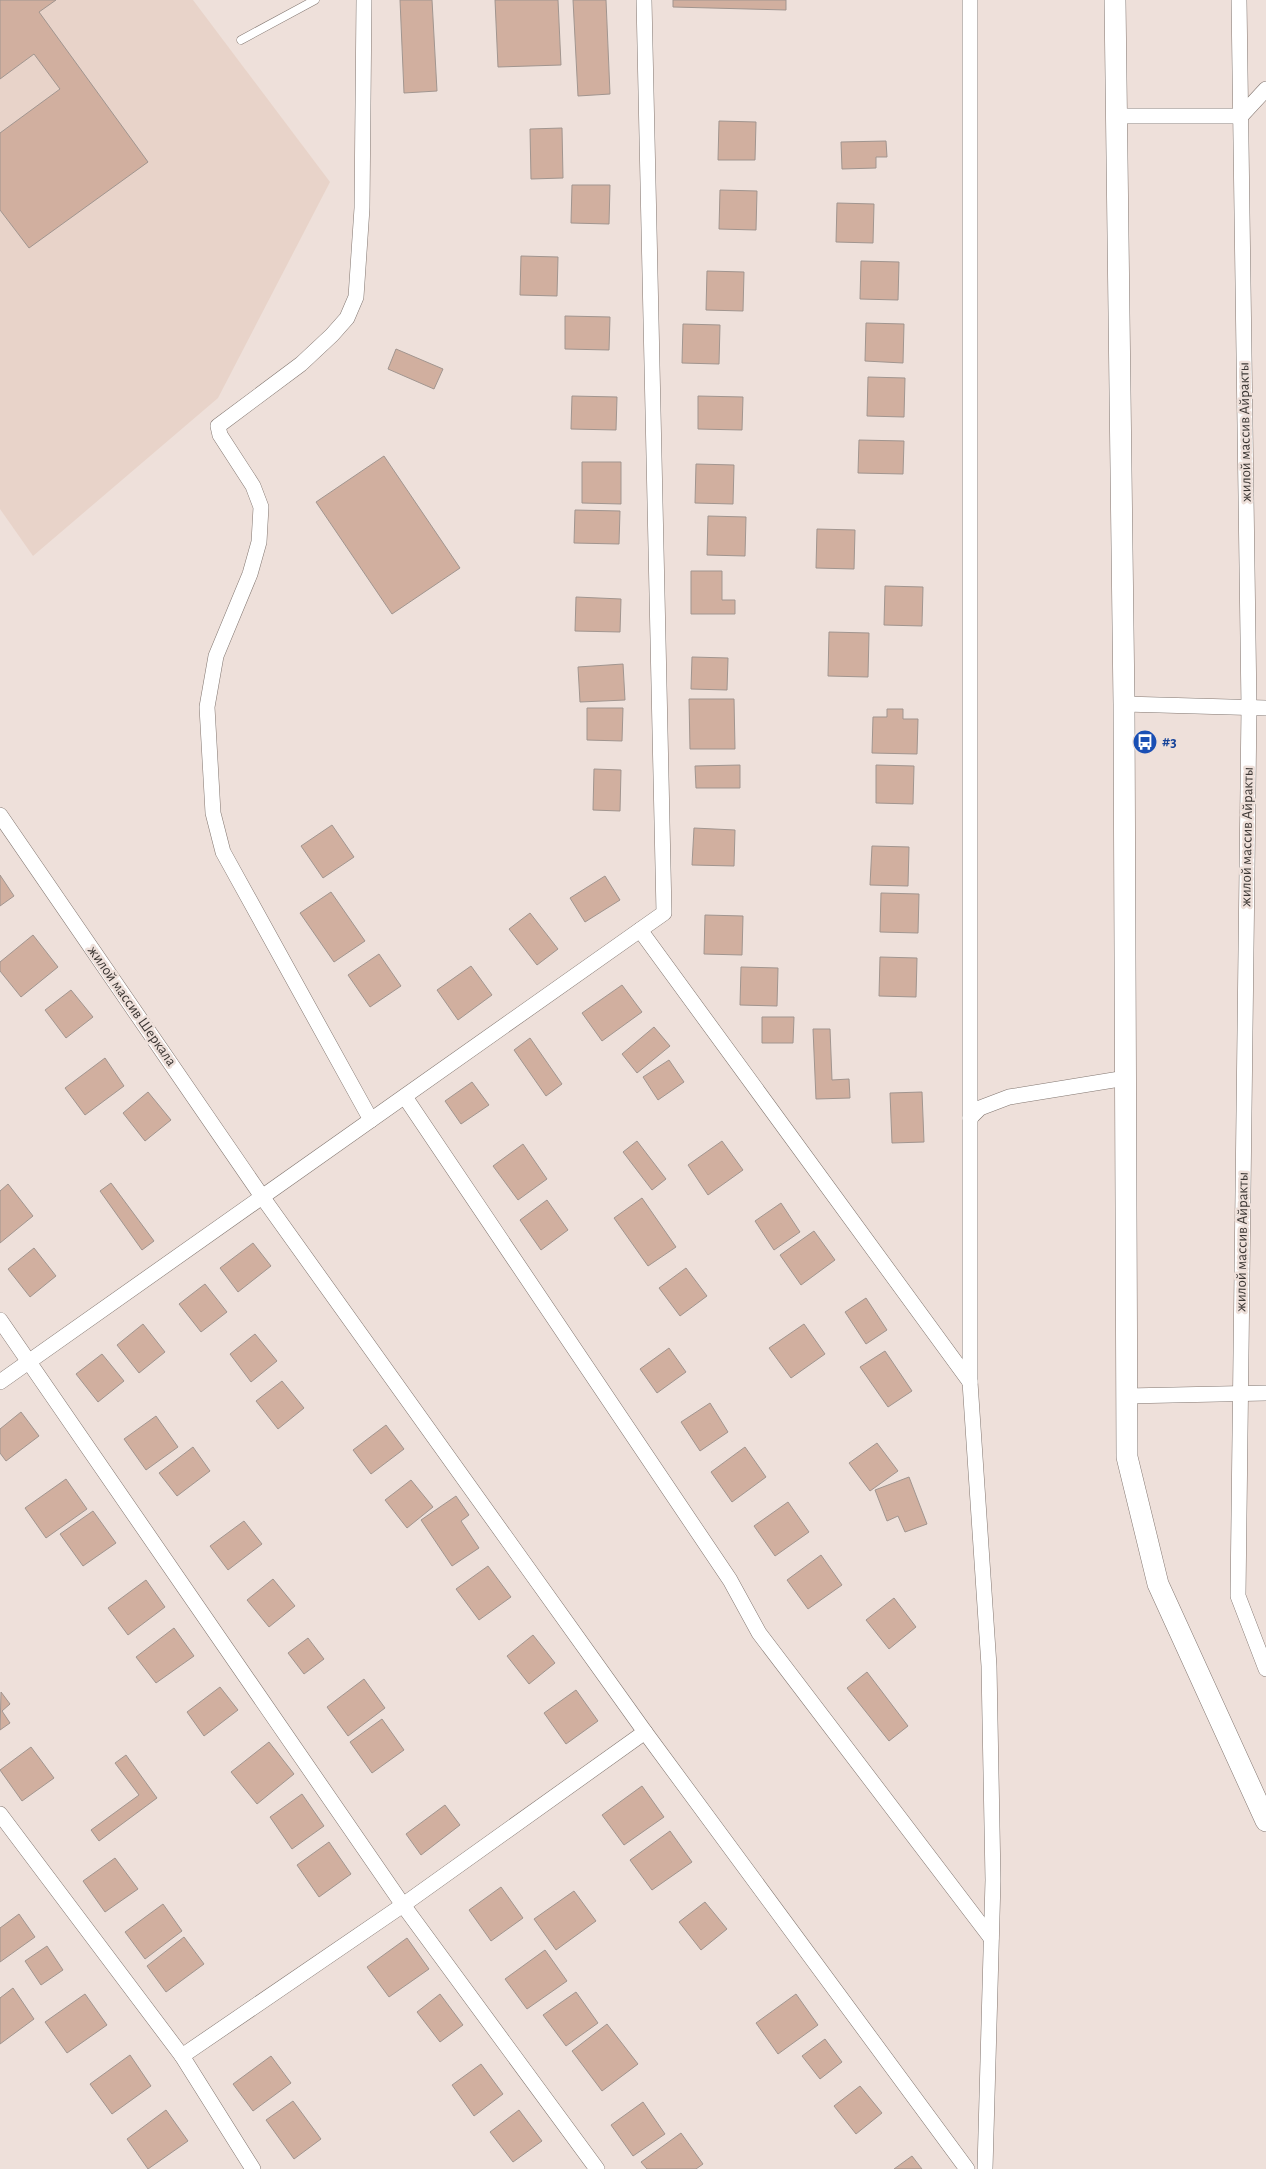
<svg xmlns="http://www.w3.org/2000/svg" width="1266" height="2169" font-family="'Alegreya Sans',sans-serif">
	<rect width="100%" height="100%" fill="#eee0da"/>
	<!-- built -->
	<path fill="#e8d3c9" d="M0 0H193L330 182 218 398 33 556 0 509Z"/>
	<!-- building -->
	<g fill="#d1af9f" stroke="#a1958f">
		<path d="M0 0H56L39 12 148 162 29 248 0 210V133L60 89 34 54 0 79Z"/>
		<path d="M400 0H432L437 91 404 93Z"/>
		<path d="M495 0H558L561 65 498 67Z"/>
		<path d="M573 0H606L610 94 578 96Z"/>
		<path d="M673 0H786V10L673 7Z"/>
		<path d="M719 121 756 122 755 160H718Z"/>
		<path d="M562 128 563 178 531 179 530 129Z"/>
		<path d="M886 141 887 157H876V168L842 169 841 142Z"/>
		<path d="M572 185H610L609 224 571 223Z"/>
		<path d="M720 190 757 191 756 230 719 229Z"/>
		<path d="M837 203 874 204 873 243 836 242Z"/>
		<path d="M521 256 558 257 557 296 520 295Z"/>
		<path d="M861 261 899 262 898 300 860 299Z"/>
		<path d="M707 271 744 272 743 311 706 310Z"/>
		<path d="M565 316 610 317 609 350 565 349Z"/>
		<path d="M866 323 904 324 903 363 865 361Z"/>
		<path d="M683 324 720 325 719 364 682 363Z"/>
		<path d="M396 349 443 369 434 389 388 369Z"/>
		<path d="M868 377 905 378 904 417 867 416Z"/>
		<path d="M572 396 617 397 616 430 571 429Z"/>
		<path d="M698 396 743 397 742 430 698 429Z"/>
		<path d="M859 440 904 441 903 474 858 473Z"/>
		<path d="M384 456 460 568 392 614 316 502Z"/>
		<path d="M582 462H621V504L582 503Z"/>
		<path d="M696 464 734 465 733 504 695 503Z"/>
		<path d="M575 510 620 511 619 544 574 543Z"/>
		<path d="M708 516 746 517 745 556 707 555Z"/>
		<path d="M817 529 855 530 854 569 816 568Z"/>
		<path d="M691 571H722V600H735V614H691Z"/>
		<path d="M885 586 923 587 922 626 884 625Z"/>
		<path d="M576 597 621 599 620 632 575 631Z"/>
		<path d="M829 632 869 633 868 677 828 676Z"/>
		<path d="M692 657 728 658 727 690 691 689Z"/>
		<path d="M623 664 625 700 580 702 578 667Z"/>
		<path d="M689 699H734L735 749H690Z"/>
		<path d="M587 708H623L622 741 587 740Z"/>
		<path d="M887 709H903V719H918L917 754 872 753 873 717H887Z"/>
		<path d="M740 765V788H696L695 766Z"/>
		<path d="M876 765 914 766 913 804 876 803Z"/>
		<path d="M594 769 621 770 620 811 593 810Z"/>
		<path d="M332 825 354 857 323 878 301 846Z"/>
		<path d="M694 828 735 830 734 866 692 865Z"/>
		<path d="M872 846 909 847 908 886 870 885Z"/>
		<path d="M0 875 14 896 0 906Z"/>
		<path d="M605 876 620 900 585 922 570 898Z"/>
		<path d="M331 892 365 941 334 962 300 913Z"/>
		<path d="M881 893 919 894 918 933 880 932Z"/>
		<path d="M530 913 558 949 537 965 509 929Z"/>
		<path d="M705 915 743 916 742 955 704 954Z"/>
		<path d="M33 935 58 967 21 997 0 971V962Z"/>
		<path d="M379 954 401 986 370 1007 348 975Z"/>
		<path d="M880 957 917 958 916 997 879 996Z"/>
		<path d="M471 966 492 995 458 1020 437 990Z"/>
		<path d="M741 967 778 968 777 1006 740 1005Z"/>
		<path d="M622 985 642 1012 602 1041 582 1013Z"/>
		<path d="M71 990 93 1017 66 1038 45 1010Z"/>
		<path d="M762 1017H794L793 1043H762Z"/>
		<path d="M654 1027 670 1046 637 1073 622 1054Z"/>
		<path d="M813 1029H830L832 1080 849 1079 850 1098 816 1099Z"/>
		<path d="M530 1038 562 1084 546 1096 514 1050Z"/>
		<path d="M105 1058 124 1086 85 1115 65 1088Z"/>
		<path d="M669 1060 684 1082 658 1100 643 1077Z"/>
		<path d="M472 1082 489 1105 461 1124 445 1101Z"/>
		<path d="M148 1092 171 1120 145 1141 123 1113Z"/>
		<path d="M922 1092 924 1142 892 1143 890 1093Z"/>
		<path d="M637 1141 666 1179 652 1190 623 1152Z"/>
		<path d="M722 1141 743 1170 708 1195 688 1165Z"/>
		<path d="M523 1144 547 1179 518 1200 493 1166Z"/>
		<path d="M111 1183 154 1241 142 1250 100 1191Z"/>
		<path d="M8 1184 33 1216 0 1243V1191Z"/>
		<path d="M642 1198 676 1247 648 1266 614 1218Z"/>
		<path d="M547 1200 568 1230 541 1250 520 1220Z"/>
		<path d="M781 1203 800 1232 774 1250 755 1221Z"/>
		<path d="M814 1231 835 1260 801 1285 780 1255Z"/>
		<path d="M253 1243 271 1266 238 1292 220 1268Z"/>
		<path d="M34 1248 56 1276 30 1297 8 1269Z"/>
		<path d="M686 1268 707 1296 680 1316 659 1288Z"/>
		<path d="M205 1284 227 1312 201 1332 179 1304Z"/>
		<path d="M866 1298 887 1330 866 1344 845 1312Z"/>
		<path d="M143 1324 165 1352 139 1373 117 1345Z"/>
		<path d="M804 1324 825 1354 791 1378 769 1348Z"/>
		<path d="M255 1334 277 1361 251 1382 230 1354Z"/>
		<path d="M669 1348 686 1372 657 1393 640 1369Z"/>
		<path d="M885 1351 912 1391 888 1407 860 1367Z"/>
		<path d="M102 1354 124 1381 98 1402 76 1374Z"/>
		<path d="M282 1381 304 1408 278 1429 256 1401Z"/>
		<path d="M710 1403 728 1432 700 1451 681 1422Z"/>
		<path d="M21 1412 39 1436 6 1461 0 1453V1429Z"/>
		<path d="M156 1416 178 1447 146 1470 124 1439Z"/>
		<path d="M386 1425 404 1449 371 1474 353 1450Z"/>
		<path d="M877 1443 898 1471 870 1491 849 1463Z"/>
		<path d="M193 1447 210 1471 177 1496 159 1473Z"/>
		<path d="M745 1447 766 1477 732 1502 711 1472Z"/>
		<path d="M909 1477 927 1524 905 1532 898 1516 887 1521 875 1490Z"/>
		<path d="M66 1479 87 1509 46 1538 25 1508Z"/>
		<path d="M411 1480 433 1507 407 1528 385 1500Z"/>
		<path d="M456 1496 469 1515 461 1521 479 1548 452 1566 421 1520Z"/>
		<path d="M788 1502 809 1532 775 1556 754 1526Z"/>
		<path d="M93 1511 116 1543 83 1566 60 1534Z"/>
		<path d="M244 1521 262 1544 228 1570 210 1546Z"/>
		<path d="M821 1555 842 1585 808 1609 787 1580Z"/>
		<path d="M488 1566 511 1597 479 1620 456 1589Z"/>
		<path d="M273 1579 295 1606 269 1627 247 1600Z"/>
		<path d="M146 1580 165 1607 128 1635 108 1608Z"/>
		<path d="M894 1598 916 1627 889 1649 866 1620Z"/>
		<path d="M174 1628 194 1656 156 1683 136 1657Z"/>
		<path d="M533 1635 555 1663 529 1684 507 1656Z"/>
		<path d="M308 1638 324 1659 304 1674 288 1653Z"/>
		<path d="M867 1672 908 1726 889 1741 847 1688Z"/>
		<path d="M364 1679 385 1708 348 1736 327 1707Z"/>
		<path d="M220 1687 238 1710 204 1736 187 1712Z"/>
		<path d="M576 1690 598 1721 566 1744 544 1713Z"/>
		<path d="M1 1692 10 1704 2 1711 10 1723 0 1730Z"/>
		<path d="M382 1719 404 1750 372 1773 350 1742Z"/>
		<path d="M269 1742 294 1774 257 1804 231 1772Z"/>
		<path d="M31 1747 54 1778 22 1801 0 1770Z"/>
		<path d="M126 1755 157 1798 99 1841 91 1830 139 1795 115 1763Z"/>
		<path d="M642 1786 664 1817 624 1845 602 1815Z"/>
		<path d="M302 1794 324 1826 292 1849 270 1817Z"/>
		<path d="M445 1805 460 1825 421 1855 406 1834Z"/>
		<path d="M670 1831 692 1862 652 1890 630 1860Z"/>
		<path d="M329 1842 351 1874 319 1897 297 1865Z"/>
		<path d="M115 1858 138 1889 105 1912 83 1881Z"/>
		<path d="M501 1887 523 1918 491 1941 469 1910Z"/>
		<path d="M574 1891 596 1921 556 1950 534 1919Z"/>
		<path d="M705 1902 727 1929 701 1950 679 1922Z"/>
		<path d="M163 1904 182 1931 145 1959 125 1932Z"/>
		<path d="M19 1914 35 1937 0 1962V1928Z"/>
		<path d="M184 1937 204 1964 166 1992 147 1966Z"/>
		<path d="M407 1938 429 1969 389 1997 367 1967Z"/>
		<path d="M47 1946 63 1970 41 1985 25 1961Z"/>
		<path d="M545 1950 567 1981 527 2009 505 1979Z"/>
		<path d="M13 1988 34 2019 0 2044V1998Z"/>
		<path d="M576 1992 598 2023 566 2046 543 2015Z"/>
		<path d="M85 1994 107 2025 67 2053 45 2022Z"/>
		<path d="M440 1994 463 2025 440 2042 417 2012Z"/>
		<path d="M796 1994 818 2025 778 2054 756 2023Z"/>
		<path d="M607 2024 638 2064 602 2091 572 2051Z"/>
		<path d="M825 2039 842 2062 820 2079 802 2056Z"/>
		<path d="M130 2055 151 2086 112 2114 90 2084Z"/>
		<path d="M271 2056 291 2083 253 2111 233 2084Z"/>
		<path d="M481 2064 503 2094 474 2116 452 2085Z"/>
		<path d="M860 2086 882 2113 856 2134 834 2106Z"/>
		<path d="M293 2101 321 2139 294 2159 266 2120Z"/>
		<path d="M643 2102 665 2134 633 2156 611 2125Z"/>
		<path d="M166 2110 188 2141 148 2169 127 2139Z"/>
		<path d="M519 2110 542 2141 513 2162 490 2132Z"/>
		<path d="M681 2133 703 2164 696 2169H647L641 2162Z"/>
		<path d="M912 2156 922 2169H894Z"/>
	</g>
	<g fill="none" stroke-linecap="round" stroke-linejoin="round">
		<defs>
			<path id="lane" d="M241 40 315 0"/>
			<g id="street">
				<path d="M364 0 362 208 356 297 347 318 332 335 301 364 218 426 220 435 253 486 261 507 259 542 250 574 216 656 207 707 213 813 223 852 371 1120"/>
				<path d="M970 0V1382L989 1666 993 1880 985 2169"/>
				<path d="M1239 0 1249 708 1238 1596 1266 1669"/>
				<path d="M1117 116H1241L1266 89"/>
				<path d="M1124 704 1266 708"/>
				<path d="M0 815 263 1198 645 1732 967 2169"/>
				<path d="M640 930 970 1382"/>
				<path d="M405 1097 730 1580 759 1633 991 1938"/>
				<path d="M970 1118 980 1108 1009 1097 1126 1078"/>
				<path d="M0 1320 403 1905 597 2169"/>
				<path d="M0 1382 664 913 644 0"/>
				<path d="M1127 1396 1266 1393"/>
				<path d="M0 1814 182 2056"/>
				<path d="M253 2169 182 2056 403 1905 645 1732"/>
			</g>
			<path id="secondary" d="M1115 0 1124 704 1127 1457 1158 1584 1266 1821"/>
		</defs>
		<!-- lane casing -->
		<use href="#lane" stroke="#827670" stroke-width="9"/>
		<!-- street casing -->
		<use href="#street" stroke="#827670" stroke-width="16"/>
		<!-- secondary casing -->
		<use href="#secondary" stroke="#827670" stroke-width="22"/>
		<!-- lane -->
		<use href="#lane" stroke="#fff" stroke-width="8"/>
		<!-- street -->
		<use href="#street" stroke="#fff" stroke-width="15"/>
		<!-- secondary -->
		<use href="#secondary" stroke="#fff" stroke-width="21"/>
	</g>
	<!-- icons -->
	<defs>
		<symbol id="bus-disc" viewBox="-11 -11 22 22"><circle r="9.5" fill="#1a4fb4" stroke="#eee0da"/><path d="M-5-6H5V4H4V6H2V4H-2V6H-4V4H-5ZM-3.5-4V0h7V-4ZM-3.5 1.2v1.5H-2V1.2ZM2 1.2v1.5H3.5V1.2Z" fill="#fff"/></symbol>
	</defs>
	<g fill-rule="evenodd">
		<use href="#bus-disc" x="1131" y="728" width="28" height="28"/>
	</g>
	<g text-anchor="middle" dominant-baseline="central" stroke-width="5" stroke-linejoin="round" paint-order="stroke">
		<!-- street labels -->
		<g font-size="15" fill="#3b3633" stroke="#eee0da">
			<text transform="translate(1245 432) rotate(-91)">жилой массив Айракты</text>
			<text transform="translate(1247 837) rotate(-89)">жилой массив Айракты</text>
			<text transform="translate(132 1006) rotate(55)">жилой массив Шеркала</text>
			<text transform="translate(1242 1242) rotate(-89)">жилой массив Айракты</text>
		</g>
		<!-- transit labels -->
		<g font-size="15" font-weight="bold" fill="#164399" stroke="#eee0da" text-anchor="start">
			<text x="1162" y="742">#3</text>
		</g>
	</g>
</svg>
